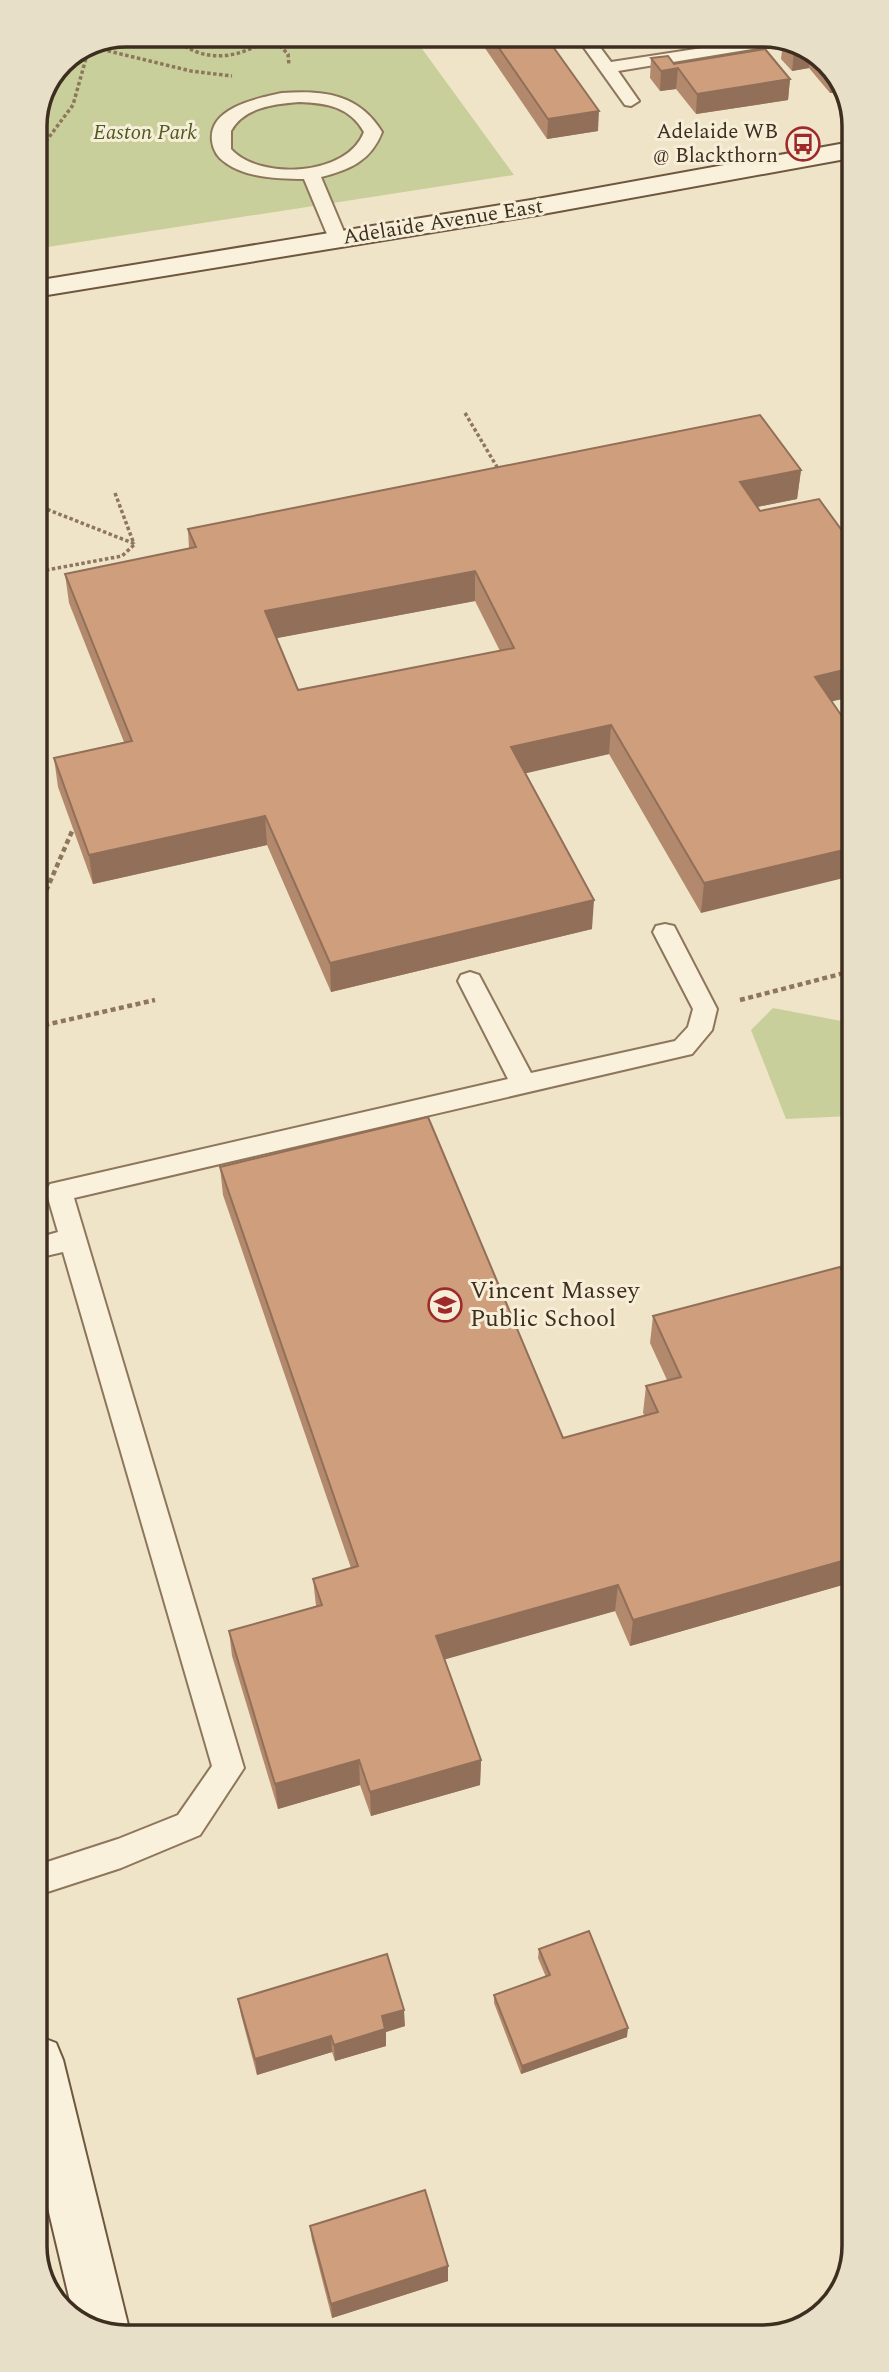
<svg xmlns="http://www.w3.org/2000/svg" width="889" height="2372" font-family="Spectral,serif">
	<rect width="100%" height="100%" fill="#f0e4c8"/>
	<!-- green -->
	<g fill="#c9cf9b">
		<path d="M127 35H412L514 175 35 249V121L62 62Z"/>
		<path d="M773 1008 852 1023V1116L786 1119 751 1030Z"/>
	</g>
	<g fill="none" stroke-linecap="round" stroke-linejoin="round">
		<defs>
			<g id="service">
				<path d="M575 35H591L611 62 774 37 789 43 618 71 639 101 631 106 625 105Z"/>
				<path d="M282 93C324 90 359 94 382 132 371 161 349 170 321 177L347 239 344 243H332L329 239 304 179C279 179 247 178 226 163 218 158 213 150 212 141 208 107 259 98 282 93ZM299 102C327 103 350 107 364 132 348 176 260 181 231 149V131C244 107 275 104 299 102Z"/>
				<path d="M665 924 674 926 717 1009 712 1030 692 1054 74 1198 244 1768 200 1835 121 1868 38 1895V1865L118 1839 178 1815 212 1766 63 1252 37 1258V1238L58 1232 46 1191 50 1184 508 1079 458 981 461 975 470 972 479 975 531 1073 675 1041 688 1027 693 1009 653 932 656 926Z"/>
			</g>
			<g id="secondary">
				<path d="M851 142V158L537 215 35 297V281L537 199Z"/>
				<path d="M38 2036 56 2043 63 2060 129 2329 126 2337 74 2318 38 2166Z"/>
			</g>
		</defs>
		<!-- service casing -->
		<use href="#service" stroke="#8d765c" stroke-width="4"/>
		<!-- secondary casing -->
		<use href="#secondary" stroke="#6f573f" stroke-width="4"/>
		<!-- path-far1 -->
		<g stroke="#8d765c" stroke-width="3.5" stroke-dasharray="3.5 2.5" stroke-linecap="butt">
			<path d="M184 35 183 45C212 64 244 56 271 37L259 35"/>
			<path d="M271 37 288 54 289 65"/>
			<path d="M96 48 191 71 232 76"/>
			<path d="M35 156 73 105 88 51"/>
			<path d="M465 413 500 472"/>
			<path d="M115 493 134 544"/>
			<path d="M36 505 135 544 122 556 36 572"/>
		</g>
		<!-- path -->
		<g stroke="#8d765c" stroke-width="4.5" stroke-dasharray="5 3.5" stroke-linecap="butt">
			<path d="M36 914 73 829"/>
			<path d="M740 1000 852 971"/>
			<path d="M36 1027 155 1000"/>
		</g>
		<!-- service -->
		<use href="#service" fill="#faf1dc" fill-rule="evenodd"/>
		<!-- secondary -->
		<use href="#secondary" fill="#faf1dc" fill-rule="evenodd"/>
	</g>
	<!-- wall -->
	<g fill="#b2896c" fill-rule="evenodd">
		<path d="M476 35H545V42L598 131 547 139Z"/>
		<path d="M783 41 822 58 843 91 830 93 809 68 792 71 781 59Z"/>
		<path d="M651 58 674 64 790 79 788 100 696 114 676 89 660 91 650 78Z"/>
		<path d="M801 470 797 499 757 507 852 697 831 701 701 913 609 754 525 773 592 929 331 992 267 845 93 884 58 787 54 758 124 742 69 603 65 574 189 549 188 529ZM475 601 500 651 298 690 276 638Z"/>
		<path d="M220 1167 563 1438 645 1416 643 1413 646 1386 667 1380 650 1343 653 1316 853 1290V1582L630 1646 615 1611 444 1659 481 1760 480 1785 371 1816 360 1785 278 1809 232 1656 229 1631 316 1606 313 1579 351 1568 223 1195Z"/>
		<path d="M539 1949 627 2037 521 2074 494 2003V1995L546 1977 538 1958Z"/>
		<path d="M238 1999 405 2026 386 2032V2046L335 2061 332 2052 257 2075 241 2015Z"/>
		<path d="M310 2226 448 2266V2281L332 2318 312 2240Z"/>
	</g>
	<!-- shaded-wall -->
	<g fill="#916f58">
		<path d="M802 49 810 52 809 68 792 71 794 51Z"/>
		<path d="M678 68 676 89 660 91 661 71Z"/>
		<path d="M833 74 843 91 830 93Z"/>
		<path d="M790 79 788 100 696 114 697 94Z"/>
		<path d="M599 111 598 131 547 139 548 119Z"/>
		<path d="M801 470 797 499 737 511 740 482Z"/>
		<path d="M475 571V601L267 640 265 611Z"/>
		<path d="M852 668V697L810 706 815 677Z"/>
		<path d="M611 725 609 754 510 777 511 747Z"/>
		<path d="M265 816 267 845 93 884 89 855Z"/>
		<path d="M852 848V876L701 913 704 883Z"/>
		<path d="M594 900 592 929 331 992 330 963Z"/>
		<path d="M853 1558V1582L630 1646 633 1620Z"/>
		<path d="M618 1585 615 1611 436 1662V1636Z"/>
		<path d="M359 1760 360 1785 278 1809 275 1784Z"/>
		<path d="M481 1760 480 1785 371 1816 370 1792Z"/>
		<path d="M404 2010 405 2026 386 2032V2046L335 2061 334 2045 382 2016Z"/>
		<path d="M628 2028 627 2037 521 2074 522 2066Z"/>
		<path d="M331 2036 332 2052 257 2075 255 2059Z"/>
		<path d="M448 2266V2281L332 2318 331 2304Z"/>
	</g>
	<!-- building -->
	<g fill="#cf9f7d" stroke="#916f58" stroke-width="2" fill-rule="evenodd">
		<path d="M490 35H545L540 37 544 42 549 41 599 111 548 119Z"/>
		<path d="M787 43 802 49 794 51Z"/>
		<path d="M765 49 790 79 697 94 678 68 661 71 651 58 668 56 674 64Z"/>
		<path d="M818 55 822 58 831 71Z"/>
		<path d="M760 415 801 470 740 482 760 511 819 499 851 543 852 668 815 677 852 731V848L704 883 611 725 511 747 594 900 330 963 265 816 89 855 54 758 132 741 65 574 196 547 188 529ZM475 571 514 648 298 690 265 611Z"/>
		<path d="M428 1117 563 1438 658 1412 646 1386 681 1377 653 1316 840 1267 853 1290V1558L633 1620 618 1585 436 1636 481 1760 370 1792 359 1760 275 1784 229 1631 322 1605 313 1579 358 1566 220 1167Z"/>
		<path d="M589 1931 628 2028 522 2066 494 1995 550 1975 539 1949Z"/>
		<path d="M387 1954 404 2010 382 2016 385 2029 334 2045 331 2036 255 2059 238 1999Z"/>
		<path d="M425 2190 448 2266 331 2304 310 2226Z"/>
	</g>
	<!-- icons -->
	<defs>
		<symbol id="bus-ring" viewBox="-11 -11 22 22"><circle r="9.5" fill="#f7eed8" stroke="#9e2a2b" stroke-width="1.5"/><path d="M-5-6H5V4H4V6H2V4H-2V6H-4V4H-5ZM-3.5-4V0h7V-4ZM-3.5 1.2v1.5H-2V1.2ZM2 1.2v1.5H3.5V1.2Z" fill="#9e2a2b"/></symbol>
		<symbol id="school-ring" viewBox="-11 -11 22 22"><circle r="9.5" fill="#f7eed8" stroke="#9e2a2b" stroke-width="1.5"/><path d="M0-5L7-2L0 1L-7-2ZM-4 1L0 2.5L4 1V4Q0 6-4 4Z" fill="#9e2a2b"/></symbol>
	</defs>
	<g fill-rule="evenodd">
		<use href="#bus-ring" x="784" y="125" width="38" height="38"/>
		<use href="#school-ring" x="426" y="1286" width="38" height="38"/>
	</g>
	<g text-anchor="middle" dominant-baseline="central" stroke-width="6" stroke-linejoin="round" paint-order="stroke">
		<!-- far-poi labels -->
		<g font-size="21" fill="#3d2e20" stroke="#f7eed8" text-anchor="end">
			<text x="778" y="132">Adelaide WB<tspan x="778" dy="24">@ Blackthorn</tspan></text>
		</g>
		<!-- far-park labels -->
		<g font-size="21" font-style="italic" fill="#4d5a26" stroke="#f7eed8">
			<text x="145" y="133">Easton Park</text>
		</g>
		<!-- far-street labels -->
		<g font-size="21" fill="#3d2e20" stroke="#f7eed8">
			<text transform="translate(443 222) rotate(-9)">Adelaide Avenue East</text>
		</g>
		<!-- poi labels -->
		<g font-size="24" fill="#3d2e20" stroke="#f7eed8" text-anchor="start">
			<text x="470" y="1291">Vincent Massey<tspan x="470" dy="28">Public School</tspan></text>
		</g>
	</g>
	<!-- crop -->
	<path d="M0 0H889V2372H0ZM126 47H763A79 79 0 0 1 842 126V2246A79 79 0 0 1 763 2325H126A79 79 0 0 1 47 2246V126A79 79 0 0 1 126 47Z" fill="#e8dfc9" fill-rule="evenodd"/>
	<path fill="none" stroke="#3d2e20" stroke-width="3.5" d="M126 47H763A79 79 0 0 1 842 126V2246A79 79 0 0 1 763 2325H126A79 79 0 0 1 47 2246V126A79 79 0 0 1 126 47Z"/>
</svg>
